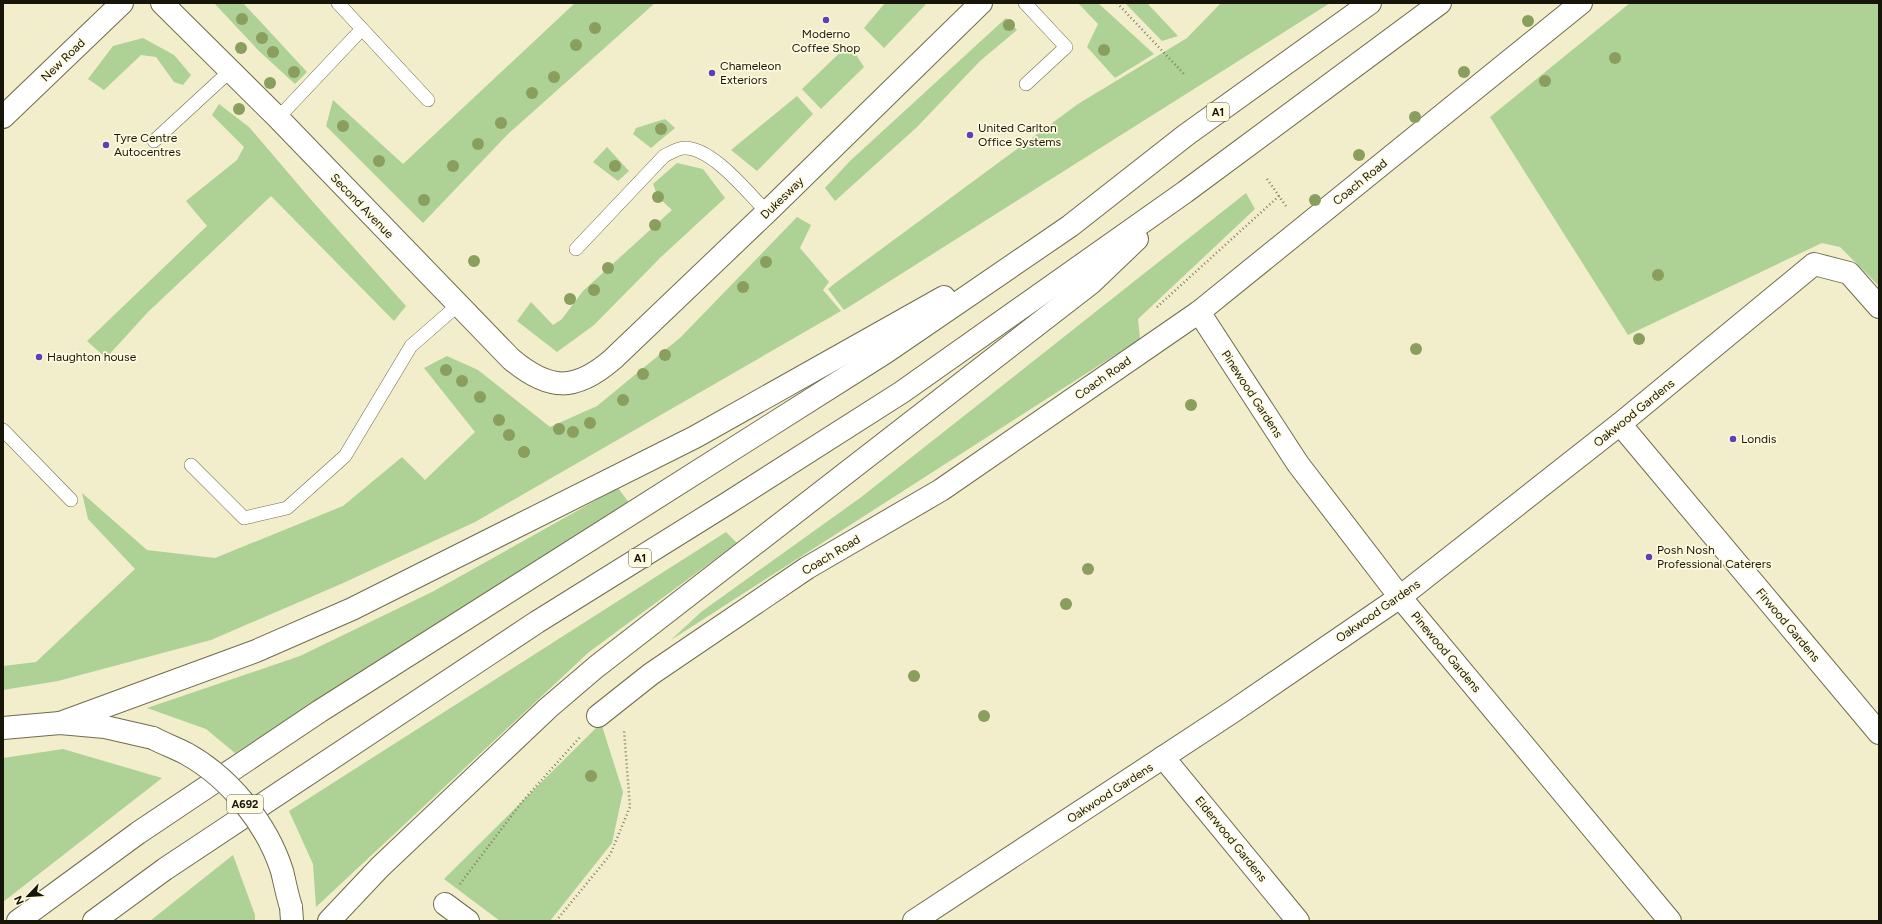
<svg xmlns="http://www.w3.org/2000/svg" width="1882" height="924" font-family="Figtree,sans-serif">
	<rect width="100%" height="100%" fill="#f2edcb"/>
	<!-- green -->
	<g fill="#aed195">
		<path d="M214 3H243L307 72 295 84 259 51Z"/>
		<path d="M575 3H655L508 134 423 223 326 126 333 100 403 164Z"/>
		<path d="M885 3H927L884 48 864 28Z"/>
		<path d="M1078 3H1098L1154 54 1115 78 1087 47 1098 24Z"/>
		<path d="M1125 3H1147L1178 36 1162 41Z"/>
		<path d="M1221 3H1330L844 310 828 289 834 284 1078 104 1187 38Z"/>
		<path d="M1630 3H1879V286L1840 247 1822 243 1628 335 1490 117Z"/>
		<path d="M1006 18 1017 30 980 61 917 127 835 201 825 188 850 161Z"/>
		<path d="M143 38 174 55 191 75 183 85 174 82 156 57 141 55 104 90 88 79 113 46Z"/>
		<path d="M849 44 864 67 821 109 802 89Z"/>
		<path d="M797 96 813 114 757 171 731 150Z"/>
		<path d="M219 104 249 127 313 202 406 306 394 321 271 196 148 312 106 358 87 341 207 226 186 201 237 160 244 147 212 115Z"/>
		<path d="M665 119 675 128 651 148 633 134 636 128Z"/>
		<path d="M607 147 629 171 618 181 593 162Z"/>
		<path d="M677 163 703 169 725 198 661 257 594 325 557 352 517 321 531 302 553 325 562 319 583 291 672 210 658 197 653 184Z"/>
		<path d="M1246 193 1255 209 1138 319 1140 339 671 640 701 612 860 498Z"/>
		<path d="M797 217 811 225 800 248 829 282 823 290 841 311 475 522 341 584 211 640 58 681 3 690V666L36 662 135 569 88 519 82 493 147 550 215 558 343 506 402 457 425 480 475 432 424 368 447 356 478 370 550 427 597 406 681 337Z"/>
		<path d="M618 488 630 504 235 753 206 729 147 708 300 656 432 592Z"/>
		<path d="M726 532 737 543 589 652 316 907 313 864 289 811Z"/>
		<path d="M601 723 623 792 612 843 550 921H500L444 879Z"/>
		<path d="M63 749 162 778 3 902V758Z"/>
		<path d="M233 855 255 915V921H150Z"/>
	</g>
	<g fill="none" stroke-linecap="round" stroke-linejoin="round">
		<defs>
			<g id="lane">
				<path d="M338 3 428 100"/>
				<path d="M1025 3 1066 47 1026 84"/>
				<path d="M278 118 362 29"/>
				<path d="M154 141 230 71"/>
				<path d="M576 249 664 156C670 153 678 148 684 148 712 147 748 193 767 212"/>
				<path d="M3 430 71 500"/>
				<path d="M191 465 244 518 287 508 345 456 411 346 458 305"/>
			</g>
			<g id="street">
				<path d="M1199 312 1298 464 1400 597 1670 921"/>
				<path d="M1620 424 1879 733"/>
				<path d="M598 716 651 674 807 568 941 490 1199 312 1581 3"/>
				<path d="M1163 757 1298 921"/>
				<path d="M445 904 468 921"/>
				<path d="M914 921 1232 712 1400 597 1620 424 1814 264 1849 273 1879 307"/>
			</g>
			<g id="secondary">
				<path d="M162 3 278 118 511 359C549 391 575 392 613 359L767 212 981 3"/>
				<path d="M3 117 122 3"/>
			</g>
			<g id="highway">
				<path d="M60 723 256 651 352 609 695 437 944 297"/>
				<path d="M3 728 60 723 105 727 153 738"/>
				<path d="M291 907 292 921"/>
				<path d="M18 921 138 833 320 711 886 352 1070 226 1186 135 1370 3"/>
				<path d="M94 921 165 869 537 622 728 503 902 392 1185 192 1440 3"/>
				<path d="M329 921 380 867 548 708 596 667 1091 283 1137 239"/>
			</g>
		</defs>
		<!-- lane casing -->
		<use href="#lane" stroke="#716c4e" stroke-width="14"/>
		<!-- street casing -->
		<use href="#street" stroke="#716c4e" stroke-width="24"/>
		<!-- secondary casing -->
		<use href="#secondary" stroke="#716c4e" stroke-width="24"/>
		<!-- highway casing -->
		<use href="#highway" stroke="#716c4e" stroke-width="24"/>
		<!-- path -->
		<g stroke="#807d66" stroke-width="2.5" stroke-dasharray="1 3" stroke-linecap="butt">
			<path d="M1117 3 1185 75"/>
			<path d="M1267 179 1286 206 1284 208"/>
			<path d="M1157 307 1279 196"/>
			<path d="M460 884 521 803 581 736"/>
			<path d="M556 921 610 855 630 807 624 730"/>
		</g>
		<!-- lane -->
		<use href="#lane" stroke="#fff" stroke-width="13"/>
		<!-- street -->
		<use href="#street" stroke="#fff" stroke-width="22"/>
		<!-- secondary -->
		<use href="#secondary" stroke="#fff" stroke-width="22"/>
		<!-- highway -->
		<use href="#highway" stroke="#fff" stroke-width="22"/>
		<defs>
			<path id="highway-bridge" d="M153 738C164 744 176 748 187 754 230 778 267 824 282 871 285 883 287 895 291 907"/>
		</defs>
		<!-- highway-bridge casing -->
		<use href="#highway-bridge" stroke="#716c4e" stroke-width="24" stroke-linecap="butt"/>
		<!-- highway-bridge -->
		<use href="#highway-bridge" stroke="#fff" stroke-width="22"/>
	</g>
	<!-- trees -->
	<g fill="#8a9e5d">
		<circle cx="242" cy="19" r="6"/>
		<circle cx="1528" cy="21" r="6"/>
		<circle cx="1009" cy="25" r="6"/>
		<circle cx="595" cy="28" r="6"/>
		<circle cx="262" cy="38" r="6"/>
		<circle cx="576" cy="45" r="6"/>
		<circle cx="241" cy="48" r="6"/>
		<circle cx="1104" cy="50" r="6"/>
		<circle cx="273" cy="52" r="6"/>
		<circle cx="1615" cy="58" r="6"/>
		<circle cx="294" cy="72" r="6"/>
		<circle cx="1464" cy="72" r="6"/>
		<circle cx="554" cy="77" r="6"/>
		<circle cx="1545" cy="81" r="6"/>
		<circle cx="270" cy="83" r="6"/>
		<circle cx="532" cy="93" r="6"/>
		<circle cx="239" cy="109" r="6"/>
		<circle cx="1415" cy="117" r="6"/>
		<circle cx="501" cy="123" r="6"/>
		<circle cx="343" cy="126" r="6"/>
		<circle cx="661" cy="129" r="6"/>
		<circle cx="478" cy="144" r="6"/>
		<circle cx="1359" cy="155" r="6"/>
		<circle cx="379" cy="161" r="6"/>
		<circle cx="453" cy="166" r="6"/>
		<circle cx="615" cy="166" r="6"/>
		<circle cx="658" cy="197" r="6"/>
		<circle cx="424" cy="200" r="6"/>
		<circle cx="1315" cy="200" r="6"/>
		<circle cx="655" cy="225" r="6"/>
		<circle cx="474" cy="261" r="6"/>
		<circle cx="766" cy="262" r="6"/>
		<circle cx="608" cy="268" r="6"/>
		<circle cx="1658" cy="275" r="6"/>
		<circle cx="743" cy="287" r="6"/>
		<circle cx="594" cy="290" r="6"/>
		<circle cx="570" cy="299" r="6"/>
		<circle cx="1639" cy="339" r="6"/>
		<circle cx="1416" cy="349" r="6"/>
		<circle cx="665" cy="355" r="6"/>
		<circle cx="446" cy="370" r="6"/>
		<circle cx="643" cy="374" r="6"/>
		<circle cx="462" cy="381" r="6"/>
		<circle cx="480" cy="397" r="6"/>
		<circle cx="623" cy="400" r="6"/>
		<circle cx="1191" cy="405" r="6"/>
		<circle cx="499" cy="420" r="6"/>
		<circle cx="590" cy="423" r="6"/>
		<circle cx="559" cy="429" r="6"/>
		<circle cx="573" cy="432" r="6"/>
		<circle cx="509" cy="435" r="6"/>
		<circle cx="524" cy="452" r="6"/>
		<circle cx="1088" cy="569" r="6"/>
		<circle cx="1066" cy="604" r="6"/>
		<circle cx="914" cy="676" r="6"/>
		<circle cx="984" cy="716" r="6"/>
		<circle cx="591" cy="776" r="6"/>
	</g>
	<!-- markers -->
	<g fill="#613eb6" stroke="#fefadf" stroke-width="1.5">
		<circle cx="826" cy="20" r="4"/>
		<circle cx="712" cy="73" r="4"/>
		<circle cx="970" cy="135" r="4"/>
		<circle cx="106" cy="145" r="4"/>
		<circle cx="39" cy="357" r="4"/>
		<circle cx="1733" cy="439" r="4"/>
		<circle cx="1649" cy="557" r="4"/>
	</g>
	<g text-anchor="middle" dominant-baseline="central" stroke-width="3.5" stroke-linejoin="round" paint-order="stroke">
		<!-- shield labels -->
		<g fill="#fefadf" stroke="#5c5a49" stroke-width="1">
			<rect x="1207" y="103" width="22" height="18" rx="3"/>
			<rect x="629" y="549" width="22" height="18" rx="3"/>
			<rect x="227" y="795" width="36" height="18" rx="3"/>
		</g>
		<g font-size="11" font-weight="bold" fill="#171509">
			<text x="1218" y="112">A1</text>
			<text x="640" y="558">A1</text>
			<text x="245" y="804">A692</text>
		</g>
		<!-- poi labels -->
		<g font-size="12" fill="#171509" stroke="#fefadf" text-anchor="start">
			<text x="826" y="34" text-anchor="middle">Moderno<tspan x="826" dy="14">Coffee Shop</tspan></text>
			<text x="720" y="66">Chameleon<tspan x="720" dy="14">Exteriors</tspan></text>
			<text x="978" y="128">United Carlton<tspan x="978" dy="14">Office Systems</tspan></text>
			<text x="114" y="138">Tyre Centre<tspan x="114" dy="14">Autocentres</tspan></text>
			<text x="47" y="357">Haughton house</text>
			<text x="1741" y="439">Londis</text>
			<text x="1657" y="550">Posh Nosh<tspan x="1657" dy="14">Professional Caterers</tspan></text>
		</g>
		<!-- street labels -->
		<g font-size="12" fill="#171509" stroke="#fefadf">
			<text transform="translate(63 60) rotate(-44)">New Road</text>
			<text transform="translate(1360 182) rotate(-39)">Coach Road</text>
			<text transform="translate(782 198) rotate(-44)">Dukesway</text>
			<text transform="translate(362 206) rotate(46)">Second Avenue</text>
			<text transform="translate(1103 378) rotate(-35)">Coach Road</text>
			<text transform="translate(1252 394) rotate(57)">Pinewood Gardens</text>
			<text transform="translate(1634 413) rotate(-39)">Oakwood Gardens</text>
			<text transform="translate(831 555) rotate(-31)">Coach Road</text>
			<text transform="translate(1378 611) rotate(-35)">Oakwood Gardens</text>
			<text transform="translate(1788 625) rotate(50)">Firwood Gardens</text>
			<text transform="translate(1446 652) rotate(50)">Pinewood Gardens</text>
			<text transform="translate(1110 793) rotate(-33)">Oakwood Gardens</text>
			<text transform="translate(1231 839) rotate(51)">Elderwood Gardens</text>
		</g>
	</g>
	<!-- border -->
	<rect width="1882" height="924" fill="none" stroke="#171509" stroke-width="8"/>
	<!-- north arrow -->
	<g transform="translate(28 896) rotate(245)" stroke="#fefadf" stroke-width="3" paint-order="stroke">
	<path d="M0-3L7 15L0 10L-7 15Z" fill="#171509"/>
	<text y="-6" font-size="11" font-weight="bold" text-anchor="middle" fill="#171509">N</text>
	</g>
</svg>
